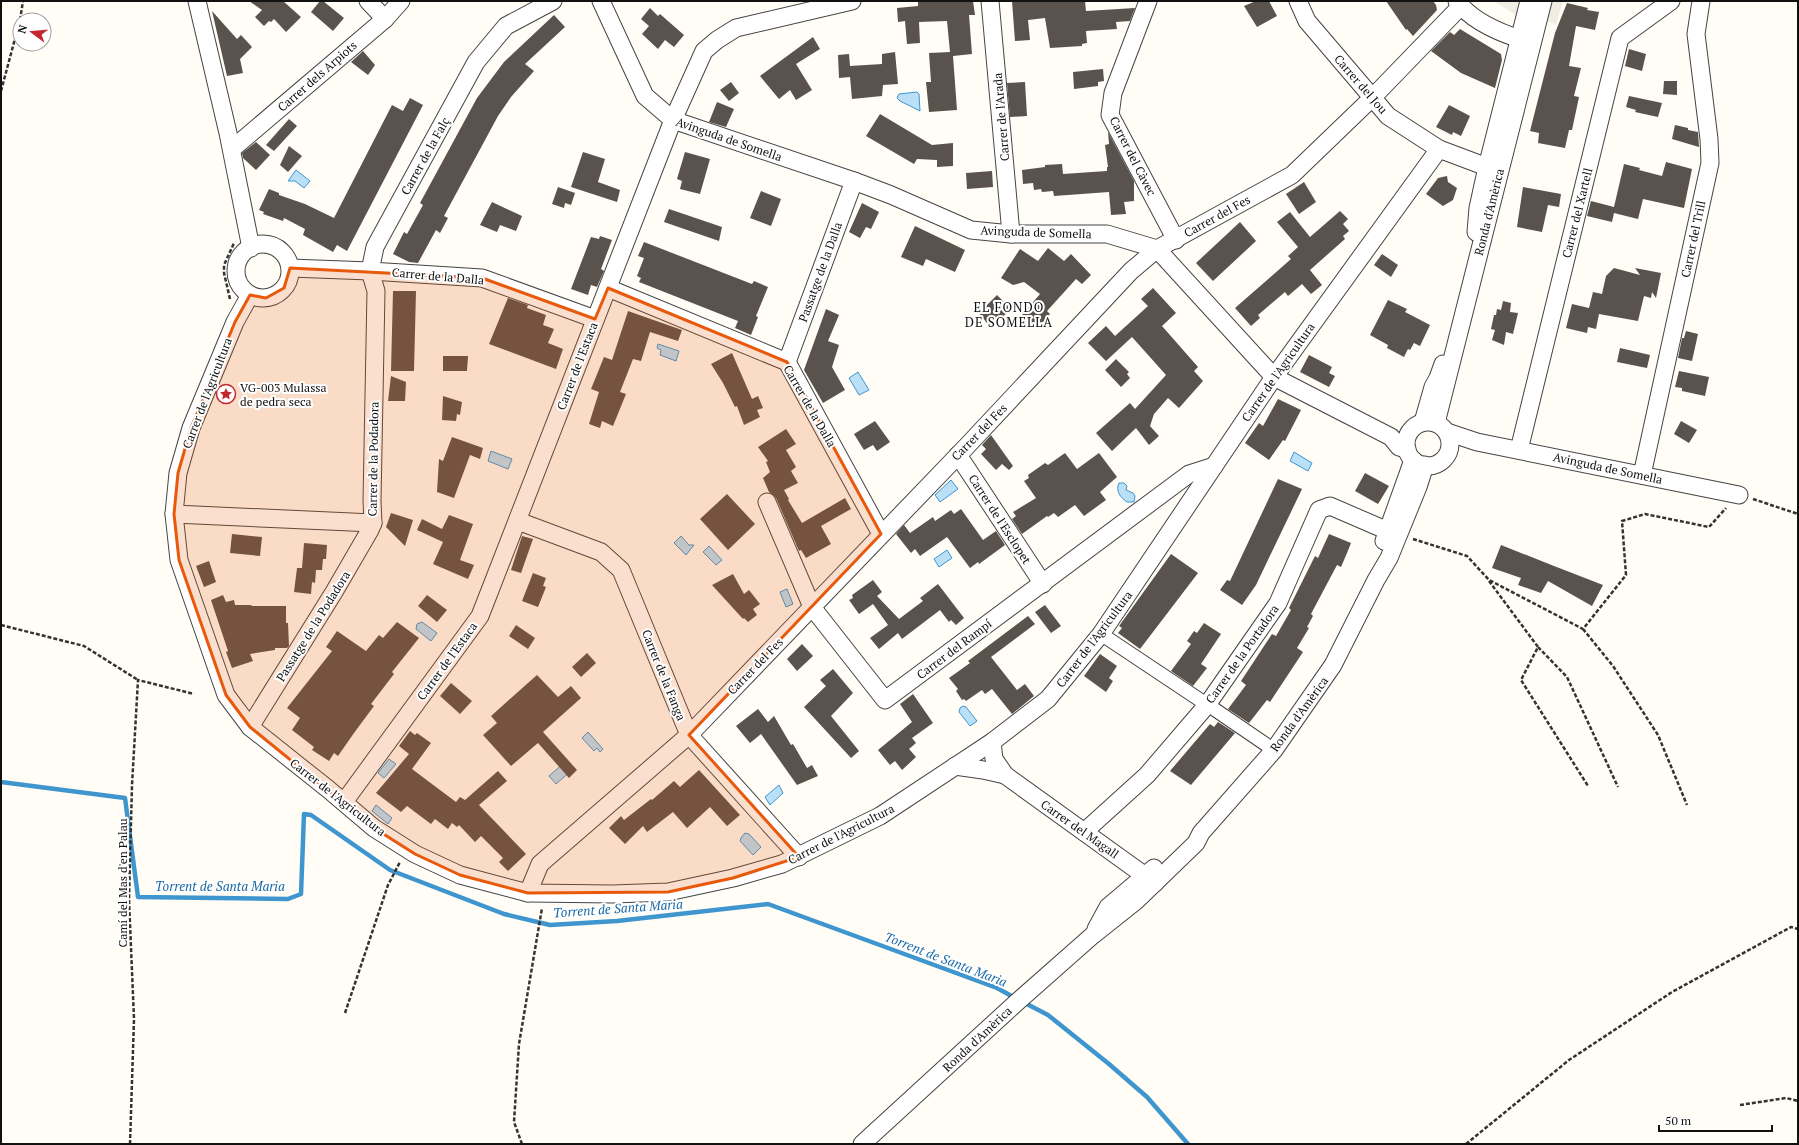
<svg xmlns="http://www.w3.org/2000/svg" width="1799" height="1145" font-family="'PT Serif',serif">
	<rect width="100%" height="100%" fill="#fffdf5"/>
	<!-- plaza -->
	<g fill="#f1ede2">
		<path d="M1493 1H1521L1518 16Z"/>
		<path d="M1547 1H1563L1556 24 1542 20Z"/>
	</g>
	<!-- water -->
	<g fill="#b9e0f7" stroke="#3f96cf">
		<path d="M917 92 919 94 920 111 900 101 897 98 899 94Z"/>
		<path d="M296 170 310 181 304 188 295 181H288Z"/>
		<path d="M658 344 679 351 676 361 660 355 661 350 657 348Z"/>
		<path d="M858 372 869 390 859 395 849 378Z"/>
		<path d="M491 451 512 459 508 469 488 461Z"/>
		<path d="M1294 452 1312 463 1308 471 1290 461Z"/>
		<path d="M951 480 958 489 940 502 935 495Z"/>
		<path d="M1119 483H1124L1127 486 1126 490 1133 493 1135 496 1134 502H1127C1121 498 1115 491 1119 483Z"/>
		<path d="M681 536 689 545H694L686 555 674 543Z"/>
		<path d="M709 546 722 560 716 565 703 552Z"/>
		<path d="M947 550 952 558 939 567 934 559Z"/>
		<path d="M787 589 793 604 786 607 780 592Z"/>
		<path d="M422 622 437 633 431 641 416 629 417 624Z"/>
		<path d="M963 706 966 707 977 721 970 726 959 712 960 708Z"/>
		<path d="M588 732 603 749 600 752 597 748 594 751 582 738Z"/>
		<path d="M389 759 396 764 384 778 378 773Z"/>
		<path d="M564 763 571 771 556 784 549 776Z"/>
		<path d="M779 785 783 793 770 805 765 797Z"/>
		<path d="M376 805 392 818 388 824 372 811Z"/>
		<path d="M745 833 749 834 761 847 753 855 740 841 741 838Z"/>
	</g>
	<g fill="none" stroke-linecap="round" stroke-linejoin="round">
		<!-- stream -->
		<g stroke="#3f96cf" stroke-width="4.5">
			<path d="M1 782 125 798 138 897 288 899 301 894 304 814 311 815 390 870 504 914 550 925 617 921 768 904 997 988 1017 999"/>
			<path d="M1023 1002 1048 1015 1109 1064 1147 1097 1188 1144"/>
		</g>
	</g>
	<!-- building -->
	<g fill="#5a524d">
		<path d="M249 1H283L301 17 286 32 274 19 271 22 269 21 264 26 255 17 262 10Z"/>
		<path d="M320 1H323L344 18 333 31 311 12Z"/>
		<path d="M918 1H973L975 15H969L972 54 953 56 957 110 929 112 926 82H931L929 53 950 52 947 21 919 22 920 43 907 44 905 21 898 22 897 8 918 6Z"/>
		<path d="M1012 1H1085L1086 11 1135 8 1130 21 1116 22 1117 29 1086 31 1087 43 1082 44V46L1050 48 1045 18 1028 20 1030 40 1015 41Z"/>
		<path d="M1256 1H1269L1277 16 1257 27 1244 6Z"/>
		<path d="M1386 1H1433L1436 5 1437 10 1413 36 1407 29 1406 30Z"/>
		<path d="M1567 3 1588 8 1587 10 1599 12 1595 30 1576 26 1569 66 1581 68 1574 96 1579 97 1572 130H1569L1565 148 1538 143 1539 133 1530 131 1555 33Z"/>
		<path d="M650 8 658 16 660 14 684 35 674 47 665 40 658 49 642 34 649 26 641 19Z"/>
		<path d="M212 11 237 39 241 35 252 47 240 59 243 73 227 76Z"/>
		<path d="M554 15 565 27 525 64 534 71 511 97 498 116 444 216 448 218 440 233 436 230 418 263 409 262 393 254 404 232 407 234 423 205 420 203 477 98 504 62Z"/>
		<path d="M1460 29 1501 54 1502 60 1495 88 1461 73 1431 51 1450 32 1454 35Z"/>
		<path d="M813 37 820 49 796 64 812 90 796 100 790 90 779 99 760 76Z"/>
		<path d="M1629 49 1646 54 1642 71 1625 66Z"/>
		<path d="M363 51 375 65 368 75 351 62Z"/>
		<path d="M895 52 898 84 883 85 882 96 852 99 850 77 839 78 838 55 849 54 850 66 882 64V54Z"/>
		<path d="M1103 69 1104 81 1098 82V86L1074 89 1073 72Z"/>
		<path d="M1664 81H1677V95L1663 94Z"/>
		<path d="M731 82 739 93 729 101 720 90Z"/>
		<path d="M1025 82 1027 116 1010 117 1007 83Z"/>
		<path d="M1629 96 1662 103 1658 117 1635 112 1636 110 1626 107Z"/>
		<path d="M410 98 423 105 347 251 337 245 333 252 303 235 305 229 284 218 283 221 263 214 264 212 259 210 269 189 279 193V195L305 204 334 218 392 105 403 111Z"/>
		<path d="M717 102 734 109 726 127 709 122Z"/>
		<path d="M1449 105 1470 116 1461 136 1453 132 1452 135 1436 127Z"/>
		<path d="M880 114 932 145 953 143V166L937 167V160L917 159 914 164 866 136Z"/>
		<path d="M289 119 297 126 274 151 266 145Z"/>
		<path d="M1675 125 1688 128V130L1698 132 1699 147 1672 139Z"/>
		<path d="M1108 132 1134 181V201L1124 202 1126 214 1111 215 1109 192 1054 196 1053 191 1042 192 1041 189 1034 190 1033 183 1023 184 1022 170 1045 167V165L1062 164 1063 174 1107 171V167H1108L1105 145 1109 144Z"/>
		<path d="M256 142 270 155 256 170 243 158 242 153Z"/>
		<path d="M289 146 302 156 288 172 280 165Z"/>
		<path d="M583 152 605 159 598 182 620 190 617 202 571 187Z"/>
		<path d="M685 152 710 159 700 194 680 189 682 181 677 179Z"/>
		<path d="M1666 162 1692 169 1684 208 1643 199 1638 219 1614 213 1612 222 1587 216 1591 201 1614 207 1624 164 1640 168 1639 170 1662 176Z"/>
		<path d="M992 171 993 187 967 189 966 173Z"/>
		<path d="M1447 176 1448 182 1457 188 1453 200 1443 206 1426 194 1438 178Z"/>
		<path d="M1304 182 1316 202 1299 214 1286 194Z"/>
		<path d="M558 187 575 193 571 205 565 203 564 208 552 204Z"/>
		<path d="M1523 187 1561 194 1559 207 1548 205 1542 232 1517 227Z"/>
		<path d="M761 191 781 199 771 226 750 218Z"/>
		<path d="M492 202 522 216 516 231 500 225 497 232 480 225Z"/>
		<path d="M862 203 879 212 871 229 866 227 860 238 849 232Z"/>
		<path d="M669 209 722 227 719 241 664 222Z"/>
		<path d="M1340 211 1348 219 1343 224 1349 231 1343 236 1345 239 1310 270 1322 285 1311 294 1302 284 1288 296 1285 292 1258 315 1260 318 1251 326 1235 308 1291 259 1288 256 1298 247 1277 222 1290 212 1310 237Z"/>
		<path d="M1240 222 1256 241 1213 281 1196 263Z"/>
		<path d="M915 226 965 250 955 272 926 259 923 266 901 257Z"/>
		<path d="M600 236 612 240 601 269 604 271 597 287 591 285 588 295 571 289 591 237 599 239Z"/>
		<path d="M644 242 752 284 754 281 768 287 756 316 758 317 751 335 735 328 738 321 639 282 641 278 637 276 644 258 638 256Z"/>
		<path d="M1048 248 1064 261 1071 254 1091 275 1082 284 1076 279 1047 311 1050 314 1038 328 1022 315 1040 294 1024 282 1013 285 1001 278 1020 249 1038 261Z"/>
		<path d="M1382 254 1398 265 1391 277 1374 265Z"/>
		<path d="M1614 268 1640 275 1635 268 1661 273 1656 298 1652 292 1651 298 1644 296 1638 321 1599 314 1596 329 1588 327 1587 333 1566 328 1572 304 1589 308 1593 292 1602 294 1606 276Z"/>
		<path d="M1153 288 1176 313 1162 326 1198 367 1194 371 1203 381 1179 408 1168 398 1154 414 1150 426 1159 436 1149 445 1136 428 1112 451 1096 433 1130 403 1135 409 1166 375 1132 337 1106 361 1088 343 1106 326 1115 336 1148 306 1141 299Z"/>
		<path d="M393 291H416L414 371H391Z"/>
		<path d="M997 295 1011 309 991 328 979 313Z"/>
		<path d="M508 298 528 305 527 308 546 315 543 325 554 329 548 343 563 349 556 369 489 344Z"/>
		<path d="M1388 300 1407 309 1405 312 1430 325 1420 346 1414 343 1410 350 1408 349 1404 357 1387 348 1388 345 1370 335Z"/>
		<path d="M1503 301 1511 303 1510 312 1518 313 1513 334 1506 332 1504 345 1492 340 1495 330 1491 329 1494 315H1496L1497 309 1501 310Z"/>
		<path d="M826 309 839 315 828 341 839 345 832 367 845 390 823 403 804 370Z"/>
		<path d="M628 311 682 330 678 341 650 332 641 361 633 359 620 392 626 394 613 426 602 421 600 428 589 424 599 392 591 389 604 357 612 360Z"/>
		<path d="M1686 331 1698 334 1692 361 1678 358 1682 338H1684Z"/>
		<path d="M1620 348 1650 355 1647 368 1617 362Z"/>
		<path d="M732 353 752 399 758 396 763 408 757 410 760 417 744 425 737 406 735 407 723 383 711 364Z"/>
		<path d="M1309 355 1332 367 1329 373 1335 376 1329 387 1300 372Z"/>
		<path d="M443 356H468L467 371H443Z"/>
		<path d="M1116 359 1129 372 1127 374 1130 378 1121 387 1105 370Z"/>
		<path d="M1679 371 1709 377 1705 396 1682 391V388L1675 387Z"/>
		<path d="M391 376 406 382 405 401H388Z"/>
		<path d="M443 396 462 402 460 415 457 414 456 421 442 420Z"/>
		<path d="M1278 399 1301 410 1285 441 1283 440 1269 460 1245 443 1259 423 1263 426Z"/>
		<path d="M875 421 890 442 877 451 873 445 864 450 854 434Z"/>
		<path d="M1681 421 1697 430 1689 443 1674 434Z"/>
		<path d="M786 429 796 444 786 450 796 467 791 471 798 483 784 490 789 499 788 500 802 523 845 498 851 509 821 526 831 544 806 558 801 550 799 551 776 498 769 492 763 478 770 472 766 462 768 461 758 447Z"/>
		<path d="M991 435 1013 466 1009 470 1002 464 996 470 981 454 986 449 982 445Z"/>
		<path d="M452 437 483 448 480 459 470 455 454 498 437 492 439 459 443 461Z"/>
		<path d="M1065 453 1077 469 1099 453 1117 477 1100 492 1106 500 1084 516 1075 505 1058 517 1054 513 1048 517 1047 516 1022 534 1012 519 1016 516 1013 512 1036 498 1024 481 1029 478 1028 475 1045 463 1048 465Z"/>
		<path d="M1365 473 1389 486 1378 504 1355 491Z"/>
		<path d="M1278 479 1302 489 1256 585 1242 605 1220 590 1227 580 1230 581Z"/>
		<path d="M727 494 755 524 728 550 700 519Z"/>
		<path d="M961 509 983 540 996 531 1005 545 979 564 978 562 970 568 947 537 920 556 915 549 911 553 896 534 904 525 910 533 933 517 935 521 951 510 954 514Z"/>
		<path d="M391 513 413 520 405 546 386 527Z"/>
		<path d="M449 515 473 524 460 560 474 565 468 579 433 564 443 542 417 530 422 519 442 529Z"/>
		<path d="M232 534 262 537 260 556 230 553Z"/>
		<path d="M1329 534 1351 543 1347 553 1341 567 1337 565 1311 614 1313 616 1307 627 1309 628 1297 648 1303 652 1270 702 1267 700 1249 723 1228 709 1246 685 1241 681 1272 634 1276 636 1291 610 1289 608 1315 556 1318 558Z"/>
		<path d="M522 536 533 539 521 573 511 570Z"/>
		<path d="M304 543 327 545 326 559H323L322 570H316L315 583 312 582 311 594 294 592 297 568H302Z"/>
		<path d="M1501 545 1554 566 1603 585 1592 606 1548 581 1541 593 1518 585 1521 578 1492 568Z"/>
		<path d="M1171 554 1198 573 1140 649 1118 633 1122 628 1119 626Z"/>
		<path d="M209 561 216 582 204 587 196 566Z"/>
		<path d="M533 573 546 578 543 586 546 587 538 607 522 601Z"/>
		<path d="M733 574 744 594 749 590 760 604 753 609 757 615 748 622 744 618 743 619 712 585Z"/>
		<path d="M873 580 882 592 877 596 899 619 923 601 920 598 938 584 964 618 956 625 951 620 949 622 940 610 902 639 898 633 879 649 870 638 888 625 873 604 859 614 849 600 853 598 852 595Z"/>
		<path d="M223 595 226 602 234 600 235 605H251L252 606H286V623H288L289 646 287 648H275V650L250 654 253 661 232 668 226 652 228 651 211 600Z"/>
		<path d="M427 595 447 610 437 622 418 606Z"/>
		<path d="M1045 605 1061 626 1051 633 1035 612Z"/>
		<path d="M1028 616 1035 624 991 657 1017 690 1025 684 1034 696 1012 714 992 689 985 694 982 690 966 701 964 699 962 700 956 691 958 689 949 678 970 663 968 661Z"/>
		<path d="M397 622 419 638 392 672 394 674 371 704 374 706 354 733 338 756 334 753 329 761 312 750 314 747 292 730 300 718 287 708 332 651 326 647 337 631 366 651 379 635 383 638Z"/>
		<path d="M1204 623 1221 634 1201 664 1207 668 1193 686 1171 671 1191 644 1187 641 1194 631 1197 633Z"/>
		<path d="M516 625 535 638 528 649 509 636Z"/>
		<path d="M802 644 813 656 797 671 787 659Z"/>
		<path d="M587 653 596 663 581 677 572 667Z"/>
		<path d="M1100 654 1117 666 1109 678 1113 681 1106 692 1084 676Z"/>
		<path d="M833 669 853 693 831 716 859 751 851 758 804 707 826 686 820 680Z"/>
		<path d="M537 675 558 697 571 686 581 698 543 732 577 770 569 778 538 743 511 766 483 735 497 723 491 716Z"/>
		<path d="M451 683 472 701 460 714 440 696Z"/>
		<path d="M913 694 933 723 912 738 916 743 909 749 916 757 902 770 895 761 890 765 878 750 912 722 900 704Z"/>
		<path d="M758 709 768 722 774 716 791 745 793 744 807 768 812 765 818 776 797 785 761 734 750 743 736 726Z"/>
		<path d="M1218 722 1235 733 1191 785 1170 771 1210 724 1214 727Z"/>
		<path d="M410 731 415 735 417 733 431 743 412 769 456 802 460 797 465 800 498 771 507 781 479 805 526 854 508 871 499 862 503 858 481 836 475 842 459 825 457 827 452 823 448 829 435 819 431 824 407 806 401 812 376 793 409 754 399 746Z"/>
		<path d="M699 770 740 815 727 826 710 807 687 828 673 812 647 832 643 826 625 844 609 828 621 816 624 820 651 799 652 800 674 781 680 787Z"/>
	</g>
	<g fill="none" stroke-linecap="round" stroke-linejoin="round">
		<defs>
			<g id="pedestrian">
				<path d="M1104 636 1200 700"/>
				<path d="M1214 709 1274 750"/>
			</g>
			<g id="minor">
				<path d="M197 1 228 133 251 248"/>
				<path d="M368 1 385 19"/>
				<path d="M601 1 645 96 673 120 854 181 891 195 971 230 1011 234H1107L1157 249 1274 377 1391 437 1399 447 1407 449"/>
				<path d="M990 1 1011 234"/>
				<path d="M1148 1 1113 93 1110 115 1176 240"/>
				<path d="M1298 1 1307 21 1388 116 1439 149 1487 167"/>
				<path d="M1457 1C1471 20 1498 32 1520 39"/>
				<path d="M232 149 385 19 401 1"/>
				<path d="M1476 232 1478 208 1487 167 1529 1"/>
				<circle cx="263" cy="271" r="27"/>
				<path d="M290 268 370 271 482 278 595 319"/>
				<path d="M608 288 787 362 881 534"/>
				<path d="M250 295 235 322 191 428 178 473 174 514 179 560 226 695 250 727 328 789 374 828 415 854 460 875 528 893 613 894 668 892 733 878 782 864 880 816 992 742 1048 699 1101 634 1274 377 1439 149"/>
				<path d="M787 362 854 181"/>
				<circle cx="1428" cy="444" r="22"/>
				<path d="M1423 422 1433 387 1438 378 1443 364"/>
				<path d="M1436 423 1543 1"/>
				<path d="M1447 432 1477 442 1739 495"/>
				<path d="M1519 450 1620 38 1671 1"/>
				<path d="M958 455 1043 584"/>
				<path d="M1642 475 1710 163 1709 139 1696 34 1701 1"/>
				<path d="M767 502 812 607 885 700 1189 474 1214 466"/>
				<path d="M174 514 373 523"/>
				<path d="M518 521 601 552 621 570 689 735 799 857"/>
				<path d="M1384 541 1413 460"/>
				<path d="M250 727 334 592 370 530 373 523 372 501 376 291 370 271 375 247 476 62 506 26 553 1"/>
				<path d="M992 742 994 759 1005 775 1155 883"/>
				<path d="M955 766 983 770 1005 775"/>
				<path d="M344 802 480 616 673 120 704 51 717 40 736 28 852 1"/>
				<path d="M1084 832 1147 775 1207 705 1278 603 1319 510 1330 506 1388 531"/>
				<path d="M528 893 540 864 689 735 966 447 1131 271 1157 249 1292 175 1372 98 1461 6"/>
				<path d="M1096 929 1108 907 1154 868"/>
				<path d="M862 1144 1016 1003 1093 935 1137 900 1196 843 1201 833 1274 750 1333 665 1376 580 1389 558 1418 487 1425 465"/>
			</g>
		</defs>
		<!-- pedestrian casing -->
		<use href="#pedestrian" stroke="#444" stroke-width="15"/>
		<!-- minor casing -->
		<use href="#minor" stroke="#444" stroke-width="19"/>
		<!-- path -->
		<g stroke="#333" stroke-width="2.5" stroke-dasharray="4 2" stroke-linecap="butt">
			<path d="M20 20 23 1"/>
			<path d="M1 91 20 20"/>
			<path d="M230 299 224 273V265L234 243"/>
			<path d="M1753 499 1798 514"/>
			<path d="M1413 539 1467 556 1489 580 1583 629 1626 575 1622 521 1645 514 1709 527 1726 508"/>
			<path d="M1489 581 1538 647 1521 680 1588 786"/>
			<path d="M1 625 84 646 138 680"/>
			<path d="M1583 629 1613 666 1658 735 1687 805"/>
			<path d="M1538 647 1567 677 1618 787"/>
			<path d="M345 1013 388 885 400 862"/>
			<path d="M1740 1105 1786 1098 1798 1101"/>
			<path d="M130 1144 134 1019 129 900 132 785 138 680 194 694"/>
			<path d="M522 1144 514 1122 519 1044 542 908"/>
			<path d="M1466 1144 1569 1060 1672 992 1791 927 1798 929"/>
		</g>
		<!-- pedestrian -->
		<use href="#pedestrian" stroke="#fff" stroke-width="13"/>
		<!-- minor -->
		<use href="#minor" stroke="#fff" stroke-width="17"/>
	</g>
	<!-- marked area -->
	<path fill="#e8590c" fill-opacity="0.2" stroke="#e8590c" stroke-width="3" stroke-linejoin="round" d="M290 268 482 278 595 319 608 288 787 362 881 534 689 735 799 857 733 878 668 892 528 893 460 875 415 854 374 828 250 727 226 695 179 560 174 514 178 473 191 428 235 322 250 295 266 298 284 288Z"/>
	<!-- icons -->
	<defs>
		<symbol id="sight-ring" viewBox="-11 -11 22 22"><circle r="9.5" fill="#fff" stroke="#c4262e" stroke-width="1.5"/><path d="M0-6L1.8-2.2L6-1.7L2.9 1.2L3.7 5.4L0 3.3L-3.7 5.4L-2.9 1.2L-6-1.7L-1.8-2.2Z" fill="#c4262e"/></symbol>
	</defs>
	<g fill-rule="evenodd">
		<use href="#sight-ring" x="215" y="383" width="22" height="22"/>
	</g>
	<g text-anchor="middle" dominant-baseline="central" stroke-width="4" stroke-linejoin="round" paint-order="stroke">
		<!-- street labels -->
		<g font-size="12" fill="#111" stroke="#fff">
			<text transform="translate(317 76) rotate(-41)">Carrer dels Arpiots</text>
			<text transform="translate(1361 84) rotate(49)">Carrer del Jou</text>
			<text transform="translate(1001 117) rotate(-95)">Carrer de l'Arada</text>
			<text transform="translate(729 139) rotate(19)">Avinguda de Somella</text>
			<text transform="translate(425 156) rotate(-61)">Carrer de la Falç</text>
			<text transform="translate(1133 156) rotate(63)">Carrer del Càvec</text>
			<text transform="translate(1489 212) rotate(-76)">Ronda d'Amèrica</text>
			<text transform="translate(1577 213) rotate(-76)">Carrer del Xartell</text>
			<text transform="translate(1217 216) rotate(-29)">Carrer del Fes</text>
			<text transform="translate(1036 232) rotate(2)">Avinguda de Somella</text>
			<text transform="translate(1693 239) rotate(-78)">Carrer del Trill</text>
			<text transform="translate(820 272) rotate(-70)">Passatge de la Dalla</text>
			<text transform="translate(438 276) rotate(5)">Carrer de la Dalla</text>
			<text transform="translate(577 366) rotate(-69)">Carrer de l'Estaca</text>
			<text transform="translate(1278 372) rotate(-55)">Carrer de l'Agricultura</text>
			<text transform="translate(207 393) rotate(-69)">Carrer de l'Agricultura</text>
			<text transform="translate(810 406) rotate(60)">Carrer de la Dalla</text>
			<text transform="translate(979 432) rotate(-46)">Carrer del Fes</text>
			<text transform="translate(373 459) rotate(-89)">Carrer de la Podadora</text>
			<text transform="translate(1608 468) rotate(12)">Avinguda de Somella</text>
			<text transform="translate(1000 519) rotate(57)">Carrer de l'Esclopet</text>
			<text transform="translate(313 626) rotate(-58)">Passatge de la Podadora</text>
			<text transform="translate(1094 639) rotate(-53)">Carrer de l'Agricultura</text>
			<text transform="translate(954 649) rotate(-37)">Carrer del Rampí</text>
			<text transform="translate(1242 654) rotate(-55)">Carrer de la Portadora</text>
			<text transform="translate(447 661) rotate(-54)">Carrer de l'Estaca</text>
			<text transform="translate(755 666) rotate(-46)">Carrer del Fes</text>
			<text transform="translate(664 675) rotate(68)">Carrer de la Fanga</text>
			<text transform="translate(1299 714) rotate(-54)">Ronda d'Amèrica</text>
			<text transform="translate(338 797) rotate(38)">Carrer de l'Agricultura</text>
			<text transform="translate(1080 829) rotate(35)">Carrer del Magall</text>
			<text transform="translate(841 834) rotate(-27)">Carrer de l'Agricultura</text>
			<text transform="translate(122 883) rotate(-90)">Camí del Mas d'en Palau</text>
			<text transform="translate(977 1039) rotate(-43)">Ronda d'Amèrica</text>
		</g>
		<!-- poi labels -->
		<g font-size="12" fill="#111" stroke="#fff" text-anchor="start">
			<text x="240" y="387">VG-003 Mulassa<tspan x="240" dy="14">de pedra seca</tspan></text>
		</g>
		<!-- neighbourhood labels -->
		<g font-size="13" letter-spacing="1" fill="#111" stroke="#fff">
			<text x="1009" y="307">EL FONDO<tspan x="1009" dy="15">DE SOMELLA</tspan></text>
		</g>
		<!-- water labels -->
		<g font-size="13" font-style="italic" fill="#1768a6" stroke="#fff">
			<text x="220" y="886">Torrent de Santa Maria</text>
			<text transform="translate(618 908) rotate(-4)">Torrent de Santa Maria</text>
			<text transform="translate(946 959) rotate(21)">Torrent de Santa Maria</text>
		</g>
	</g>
	<!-- border -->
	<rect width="1799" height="1145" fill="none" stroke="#111111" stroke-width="4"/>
	<!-- north arrow -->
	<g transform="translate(32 32) rotate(286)"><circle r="19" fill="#ffffff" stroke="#a0a0a0"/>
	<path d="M0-3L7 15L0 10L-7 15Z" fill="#c4262e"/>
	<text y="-6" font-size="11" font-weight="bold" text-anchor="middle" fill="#111111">N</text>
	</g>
	<!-- scale -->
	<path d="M1659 1125v6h113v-6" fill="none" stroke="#111111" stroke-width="2"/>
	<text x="1665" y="1125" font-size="12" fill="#111111" stroke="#ffffff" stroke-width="3" paint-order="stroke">50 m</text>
</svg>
